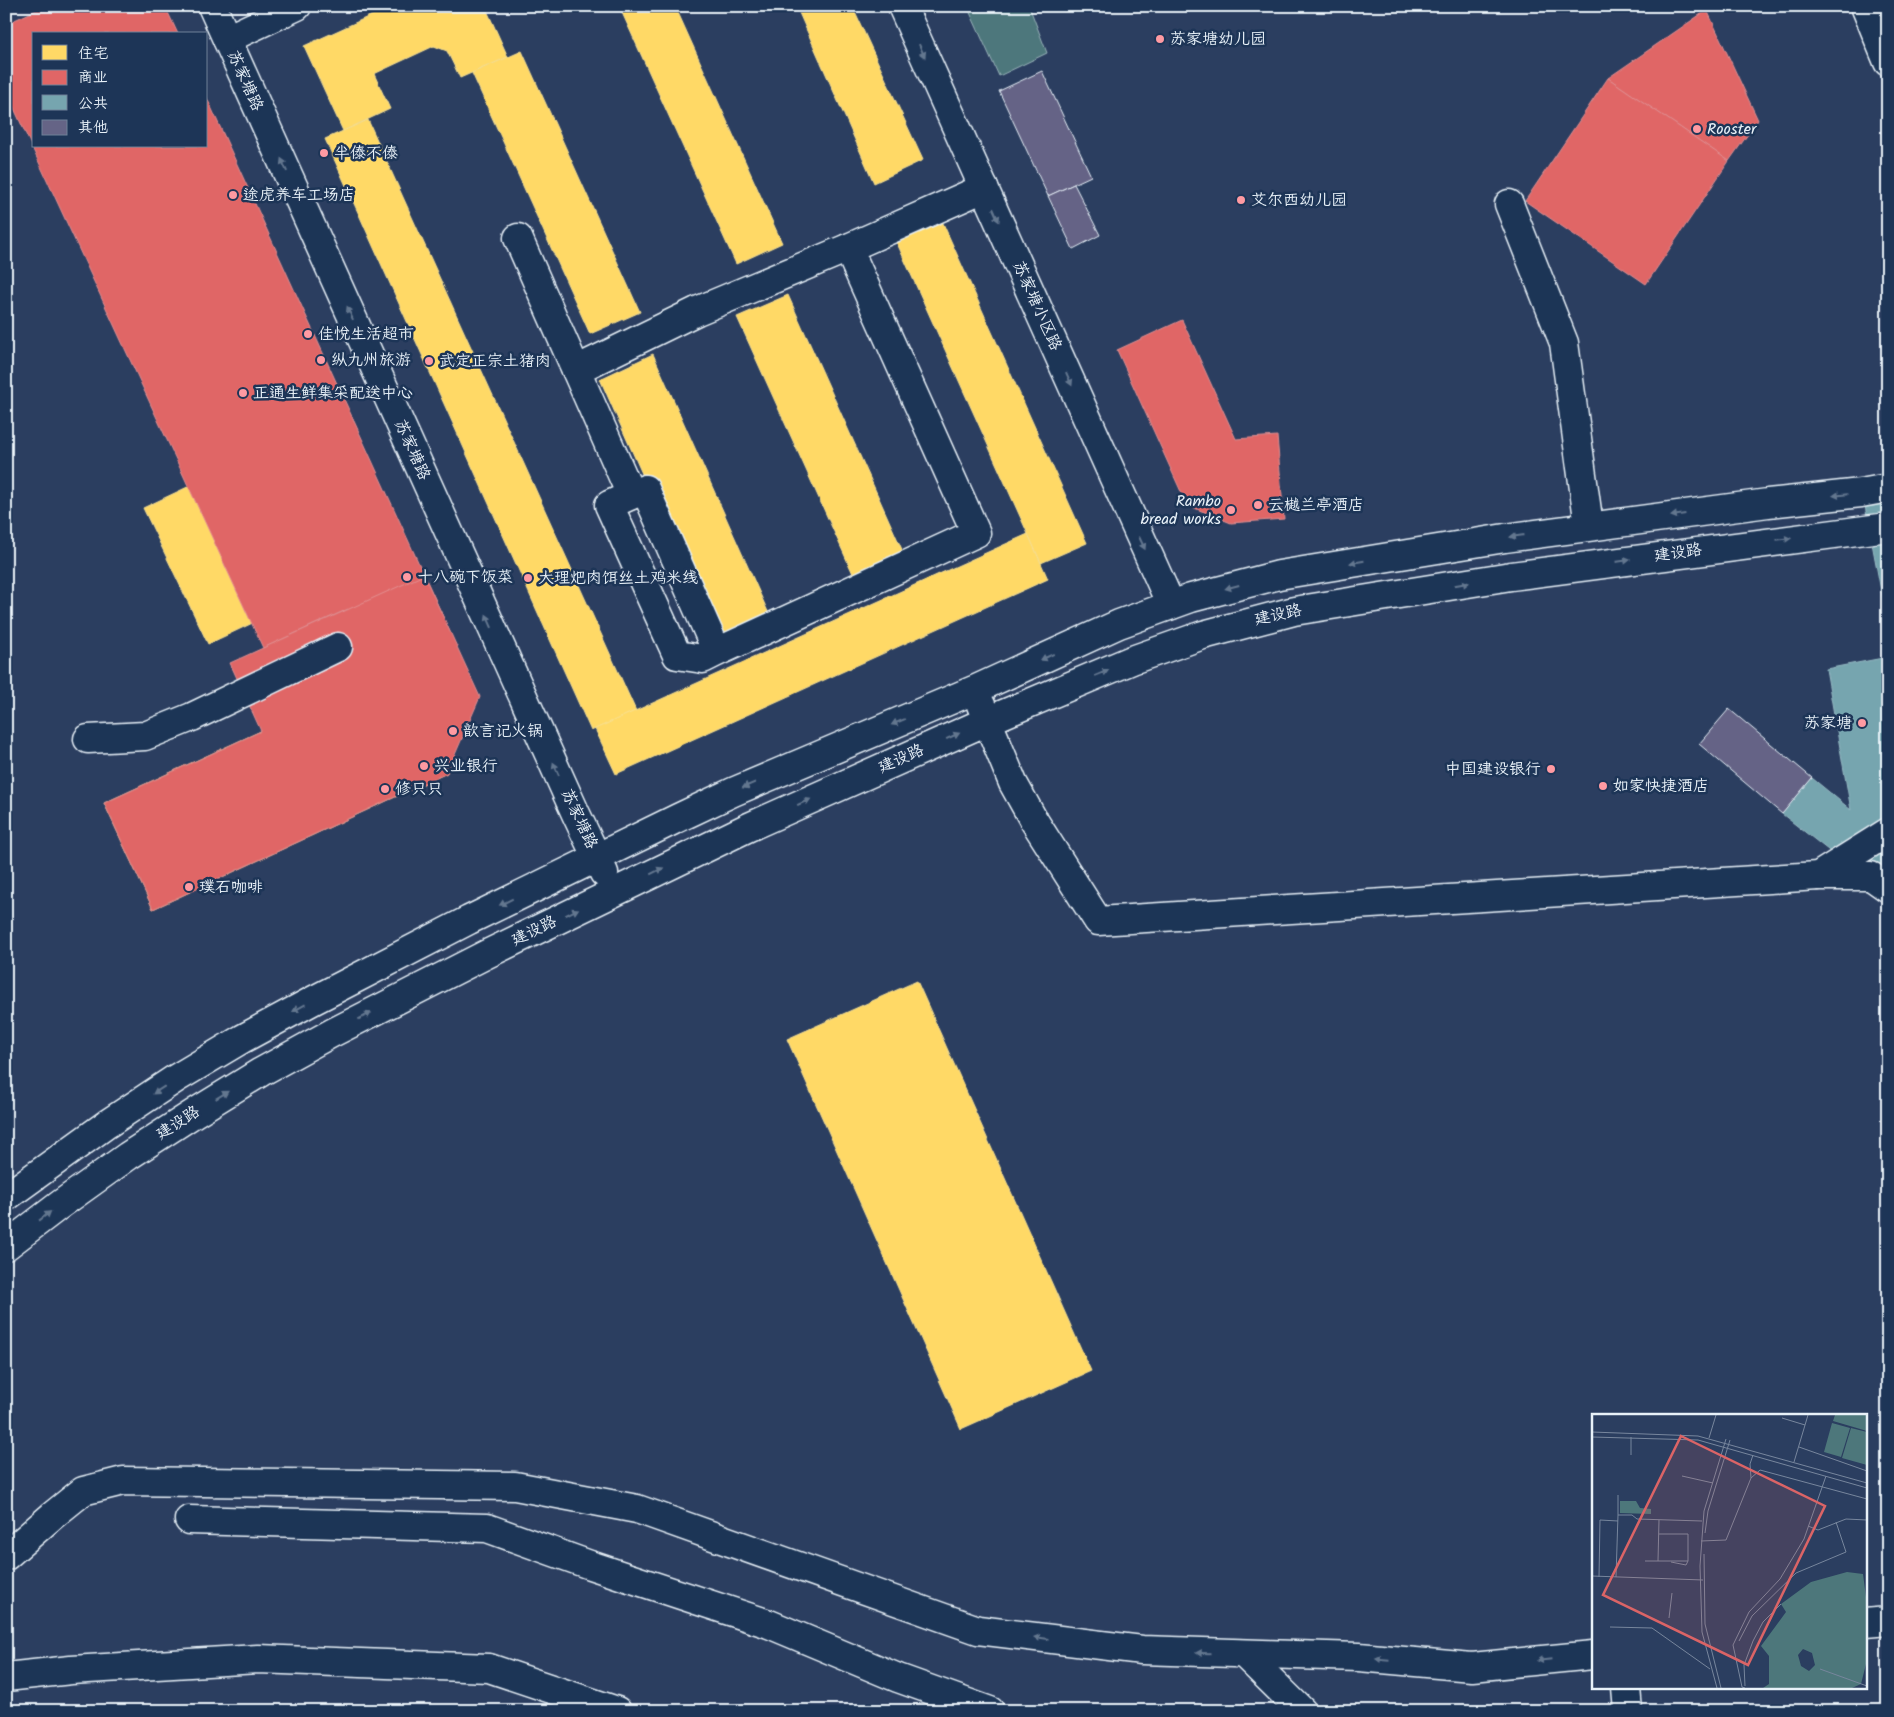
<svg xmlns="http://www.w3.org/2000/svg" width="1894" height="1717" font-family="Kalam,'LXGW WenKai TC',sans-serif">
	<rect width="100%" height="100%" fill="#2b3e60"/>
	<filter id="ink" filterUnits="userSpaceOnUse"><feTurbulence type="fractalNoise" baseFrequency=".02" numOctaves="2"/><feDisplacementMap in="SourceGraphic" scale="10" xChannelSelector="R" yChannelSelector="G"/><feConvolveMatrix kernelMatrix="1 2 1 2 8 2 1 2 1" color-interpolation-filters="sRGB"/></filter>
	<g filter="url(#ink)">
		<!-- green -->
		<path fill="#4d777b" stroke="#9ab4ba" d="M967 6H1029L1047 53 999 76Z"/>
		<!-- homes -->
		<g fill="#ffd966" stroke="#f8e092">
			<path d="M392 6H485L508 57 460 78 447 51 434 46 374 74 390 109 343 131 304 46Z"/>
			<path d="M619 6H675L782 243 736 264Z"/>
			<path d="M796 6H852L923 160 874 183Z"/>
			<path d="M49 23 54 34H34V132L28 135 6 90V44Z"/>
			<path d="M522 51 640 312 590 334 472 73Z"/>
			<path d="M368 120 636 711 591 731 325 139Z"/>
			<path d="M942 221 1087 543 1041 563 896 241Z"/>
			<path d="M788 295 904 554 854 576 737 317Z"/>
			<path d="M653 354 769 614 715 638 600 379Z"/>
			<path d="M211 476 276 612 208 644 143 508Z"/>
			<path d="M1028 534 1048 579 616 774 595 729Z"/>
			<path d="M398 668 447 773 153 909 104 803Z"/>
			<path d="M917 981 1091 1371 961 1429 787 1039Z"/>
		</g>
		<!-- shops -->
		<g fill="#e06666" stroke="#e29092">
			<path d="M45 6H165L178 34H34V146H206V96L450 632 374 667 348 609 263 648 6 91V24Z"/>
			<path d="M1707 10 1758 120 1729 161 1608 78Z"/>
			<path d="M1608 78 1729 161 1646 284 1525 201Z"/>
			<path d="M1182 320 1236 439 1277 436 1284 519 1231 523 1187 505 1117 350Z"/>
			<path d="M424 575 480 697 447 773 153 909 104 803 261 731 230 663Z"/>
		</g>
		<!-- public -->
		<g fill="#76a5af" stroke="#98bcc5">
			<path d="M1888 485V628L1862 490Z"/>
			<path d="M1888 657V863L1851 868 1782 814 1812 778 1851 810 1826 669Z"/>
		</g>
		<!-- building -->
		<g fill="#656486" stroke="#e8f1f8">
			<path d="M1042 71 1091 176 1048 196 999 91Z"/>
			<path d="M1074 184 1100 235 1073 249 1048 196Z"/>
			<path d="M1729 709 1812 778 1782 814 1699 744Z"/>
		</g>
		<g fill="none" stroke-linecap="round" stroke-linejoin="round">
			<defs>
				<g id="minor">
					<path d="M212 6 576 814 604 873"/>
					<path d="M902 6 1171 605"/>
					<path d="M227 39 297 6"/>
					<path d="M1509 204 1564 343 1589 526"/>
					<path d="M518 238 631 495"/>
					<path d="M576 370 697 311 848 248 984 188"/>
					<path d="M717 652 703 659 677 655 609 505 645 489 717 652 976 533 848 248"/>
					<path d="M981 705 1013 783 1033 819 1098 921 1818 876 1888 832"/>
					<path d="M88 739 145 736 192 717 338 647"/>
					<path d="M1818 876H1871L1888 888"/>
					<path d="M6 1197 107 1124 175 1079 242 1039 314 1000 469 920 678 818 733 792 974 690 1119 624 1191 598 1279 575 1505 538 1768 503 1861 493 1888 488"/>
					<path d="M6 1246 61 1204 128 1156 196 1112 261 1072 332 1033 487 954 749 827 987 721 1132 660 1203 635 1294 611 1511 576 1888 527"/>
					<path d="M189 1520 487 1528 590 1565 769 1624 898 1678 990 1711"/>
					<path d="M6 1556 52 1516 83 1491 123 1481 515 1486 637 1509 978 1630 1142 1650 1359 1657 1472 1667 1593 1655"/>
					<path d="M1865 1623 1888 1621"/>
					<path d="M1244 1654 1302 1711"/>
					<path d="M6 1677 71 1670 258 1659 489 1668 617 1711"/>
					<path d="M1626 1688 1628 1711"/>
				</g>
				<path id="major" d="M1865 6 1888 62"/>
			</defs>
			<!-- minor casing -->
			<use href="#minor" stroke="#e8f1f8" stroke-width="31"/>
			<!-- major casing -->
			<use href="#major" stroke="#e8f1f8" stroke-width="31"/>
			<!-- minor -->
			<use href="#minor" stroke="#1d3557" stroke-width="28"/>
			<!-- major -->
			<use href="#major" stroke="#1d3557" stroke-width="28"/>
		</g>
		<!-- one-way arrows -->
		<defs><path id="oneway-solid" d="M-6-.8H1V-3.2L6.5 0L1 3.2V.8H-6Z" transform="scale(1.25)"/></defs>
		<g fill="#64778f">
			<use href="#oneway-solid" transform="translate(922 51) rotate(66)"/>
			<use href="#oneway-solid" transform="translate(284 165) rotate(-114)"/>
			<use href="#oneway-solid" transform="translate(996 215) rotate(66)"/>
			<use href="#oneway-solid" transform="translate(350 313) rotate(-114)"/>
			<use href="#oneway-solid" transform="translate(1069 379) rotate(66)"/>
			<use href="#oneway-solid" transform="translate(1840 495) rotate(174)"/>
			<use href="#oneway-solid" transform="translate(1678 515) rotate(172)"/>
			<use href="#oneway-solid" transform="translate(1517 536) rotate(172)"/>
			<use href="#oneway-solid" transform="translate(1784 539) rotate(-6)"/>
			<use href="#oneway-solid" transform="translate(1142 543) rotate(65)"/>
			<use href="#oneway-solid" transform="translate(1623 561) rotate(-8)"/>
			<use href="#oneway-solid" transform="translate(1357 562) rotate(171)"/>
			<use href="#oneway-solid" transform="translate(1462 584) rotate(-9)"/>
			<use href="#oneway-solid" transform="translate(1232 587) rotate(165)"/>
			<use href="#oneway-solid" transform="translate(489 621) rotate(-114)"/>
			<use href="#oneway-solid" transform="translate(1047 657) rotate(155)"/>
			<use href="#oneway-solid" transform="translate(1102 673) rotate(-23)"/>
			<use href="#oneway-solid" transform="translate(898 722) rotate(157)"/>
			<use href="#oneway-solid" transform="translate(953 736) rotate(-24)"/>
			<use href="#oneway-solid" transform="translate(556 769) rotate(-114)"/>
			<use href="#oneway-solid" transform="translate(749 785) rotate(157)"/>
			<use href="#oneway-solid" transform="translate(804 802) rotate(-24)"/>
			<use href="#oneway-solid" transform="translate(657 871) rotate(-26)"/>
			<use href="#oneway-solid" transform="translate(506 902) rotate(154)"/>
			<use href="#oneway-solid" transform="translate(572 912) rotate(-26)"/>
			<use href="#oneway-solid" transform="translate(299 1008) rotate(151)"/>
			<use href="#oneway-solid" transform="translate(365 1016) rotate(-27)"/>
			<use href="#oneway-solid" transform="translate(159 1090) rotate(147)"/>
			<use href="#oneway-solid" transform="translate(222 1095) rotate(-31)"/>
			<use href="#oneway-solid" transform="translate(45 1216) rotate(-38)"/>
			<use href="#oneway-solid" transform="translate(1041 1638) rotate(-173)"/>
			<use href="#oneway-solid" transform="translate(1203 1653) rotate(-178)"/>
			<use href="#oneway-solid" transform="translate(1382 1659) rotate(-175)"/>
			<use href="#oneway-solid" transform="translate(1544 1660) rotate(174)"/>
		</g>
	</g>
	<!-- markers -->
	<g fill="#ff9aa2" stroke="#1d3557" stroke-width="2">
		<circle cx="1160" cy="39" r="5"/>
		<circle cx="1697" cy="129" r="5"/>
		<circle cx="324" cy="153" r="5"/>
		<circle cx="233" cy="195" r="5"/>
		<circle cx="1241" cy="200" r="5"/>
		<circle cx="308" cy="334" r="5"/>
		<circle cx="321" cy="360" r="5"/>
		<circle cx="429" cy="361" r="5"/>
		<circle cx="243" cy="393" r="5"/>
		<circle cx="1258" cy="505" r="5"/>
		<circle cx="1231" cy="510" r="5"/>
		<circle cx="407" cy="577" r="5"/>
		<circle cx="528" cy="578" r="5"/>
		<circle cx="1862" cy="723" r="5"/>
		<circle cx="453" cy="731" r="5"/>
		<circle cx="424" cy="766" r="5"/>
		<circle cx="1551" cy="769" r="5"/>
		<circle cx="1603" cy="786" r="5"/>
		<circle cx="385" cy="789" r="5"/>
		<circle cx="189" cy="887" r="5"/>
	</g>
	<g text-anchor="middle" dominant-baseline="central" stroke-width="5" stroke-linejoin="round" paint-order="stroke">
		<!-- poi labels -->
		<g font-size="16" fill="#e8f1f8" stroke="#1d3557" text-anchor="start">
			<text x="1170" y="39">苏家塘幼儿园</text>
			<text x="1707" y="129">Rooster</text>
			<text x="334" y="153">半傣不傣</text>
			<text x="243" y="195">途虎养车工场店</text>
			<text x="1251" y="200">艾尔西幼儿园</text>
			<text x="318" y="334">佳悦生活超市</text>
			<text x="331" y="360">纵九州旅游</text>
			<text x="439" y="361">武定正宗土猪肉</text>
			<text x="253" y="393">正通生鲜集采配送中心</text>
			<text x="1221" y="501" text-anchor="end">Rambo<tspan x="1221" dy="18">bread works</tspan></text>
			<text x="1268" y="505">云樾兰亭酒店</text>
			<text x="417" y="577">十八碗下饭菜</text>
			<text x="538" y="578">大理𤆵肉饵丝土鸡米线</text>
			<text x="1852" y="723" text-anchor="end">苏家塘</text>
			<text x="463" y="731">歆言记火锅</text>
			<text x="434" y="766">兴业银行</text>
			<text x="1541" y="769" text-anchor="end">中国建设银行</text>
			<text x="1613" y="786">如家快捷酒店</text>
			<text x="395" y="789">修只只</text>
			<text x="199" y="887">璞石咖啡</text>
		</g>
		<!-- street labels -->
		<g font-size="16" fill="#e8f1f8" stroke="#1d3557">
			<text transform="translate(245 81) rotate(66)">苏家塘路</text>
			<text transform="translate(1037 306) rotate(66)">苏家塘小区路</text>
			<text transform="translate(412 450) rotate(66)">苏家塘路</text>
			<text transform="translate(1678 553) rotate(-8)">建设路</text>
			<text transform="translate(1278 615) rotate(-12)">建设路</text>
			<text transform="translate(901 759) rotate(-24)">建设路</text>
			<text transform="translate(579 819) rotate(65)">苏家塘路</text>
			<text transform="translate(534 931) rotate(-26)">建设路</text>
			<text transform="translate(178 1123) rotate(-33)">建设路</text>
		</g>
	</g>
	<!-- overview -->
	<g transform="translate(1592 1414)">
		<rect width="275" height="275" fill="#2b3e60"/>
		<path d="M243 1H275V17L241 7ZM240 9 258 14 249 43 232 38ZM259 14 275 18V51L250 44ZM28 87H44L48 94 59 95V100L28 99ZM255 158 271 160 274 183 275 246 269 270 260 274H171L177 270V242L169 232 194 198 189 190 219 168ZM211 235 220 239 223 251 217 257 209 252 206 241Z" fill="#4d777b" fill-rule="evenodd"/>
		<path fill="none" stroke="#77869d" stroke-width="1" d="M190 4 213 11M0 18 106 22 275 69M0 23 106 26 275 74M117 24 124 1M207 33 275 57M39 41V23M202 48 216 1M90 62 121 69M159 64 168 56 275 85M26 81V101M216 112 226 116 254 105 275 106M113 119 116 97 138 26M109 127 134 126 159 64 158 50 161 41M112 140 113 210 129 274M53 147H96V120H67M66 147 67 106M79 148 94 151 96 147M0 162 111 166M7 163 8 106 26 107M24 163 26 101H40L45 105 110 107M77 204 80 179M18 213 60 214 118 255M147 227 160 202 204 159 254 138 244 108M228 255 275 272M153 272 152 251 161 227 171 208 189 190M125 274 110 218 108 152 112 97 134 25M153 274 150 273 141 231 157 198 188 165 212 125 234 62"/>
		<path fill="#db6466" fill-opacity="0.15" stroke="#db6466" stroke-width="2.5" d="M89 22 233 92 156 251 11 181Z"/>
		<rect width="275" height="275" fill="none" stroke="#e8f1f8" stroke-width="2.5"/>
	</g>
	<!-- margin -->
	<rect width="1894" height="1717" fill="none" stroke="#1d3557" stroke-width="25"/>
	<rect x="12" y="12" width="1869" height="1692" fill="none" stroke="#e8f1f8" stroke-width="2" filter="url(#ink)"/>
	<!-- legend -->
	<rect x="32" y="32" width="175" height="115" fill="#1d3557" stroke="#6e8097"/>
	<rect x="42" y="45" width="25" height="15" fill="#ffd966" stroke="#6e8097"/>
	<text x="78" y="58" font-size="15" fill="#e8f1f8">住宅</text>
	<rect x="42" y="70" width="25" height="15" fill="#e06666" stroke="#6e8097"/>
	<text x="78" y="82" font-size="15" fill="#e8f1f8">商业</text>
	<rect x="42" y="95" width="25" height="15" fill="#76a5af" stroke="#6e8097"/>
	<text x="78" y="108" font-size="15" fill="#e8f1f8">公共</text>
	<rect x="42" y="120" width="25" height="15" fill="#656486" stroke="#6e8097"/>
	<text x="78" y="132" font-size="15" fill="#e8f1f8">其他</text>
</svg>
